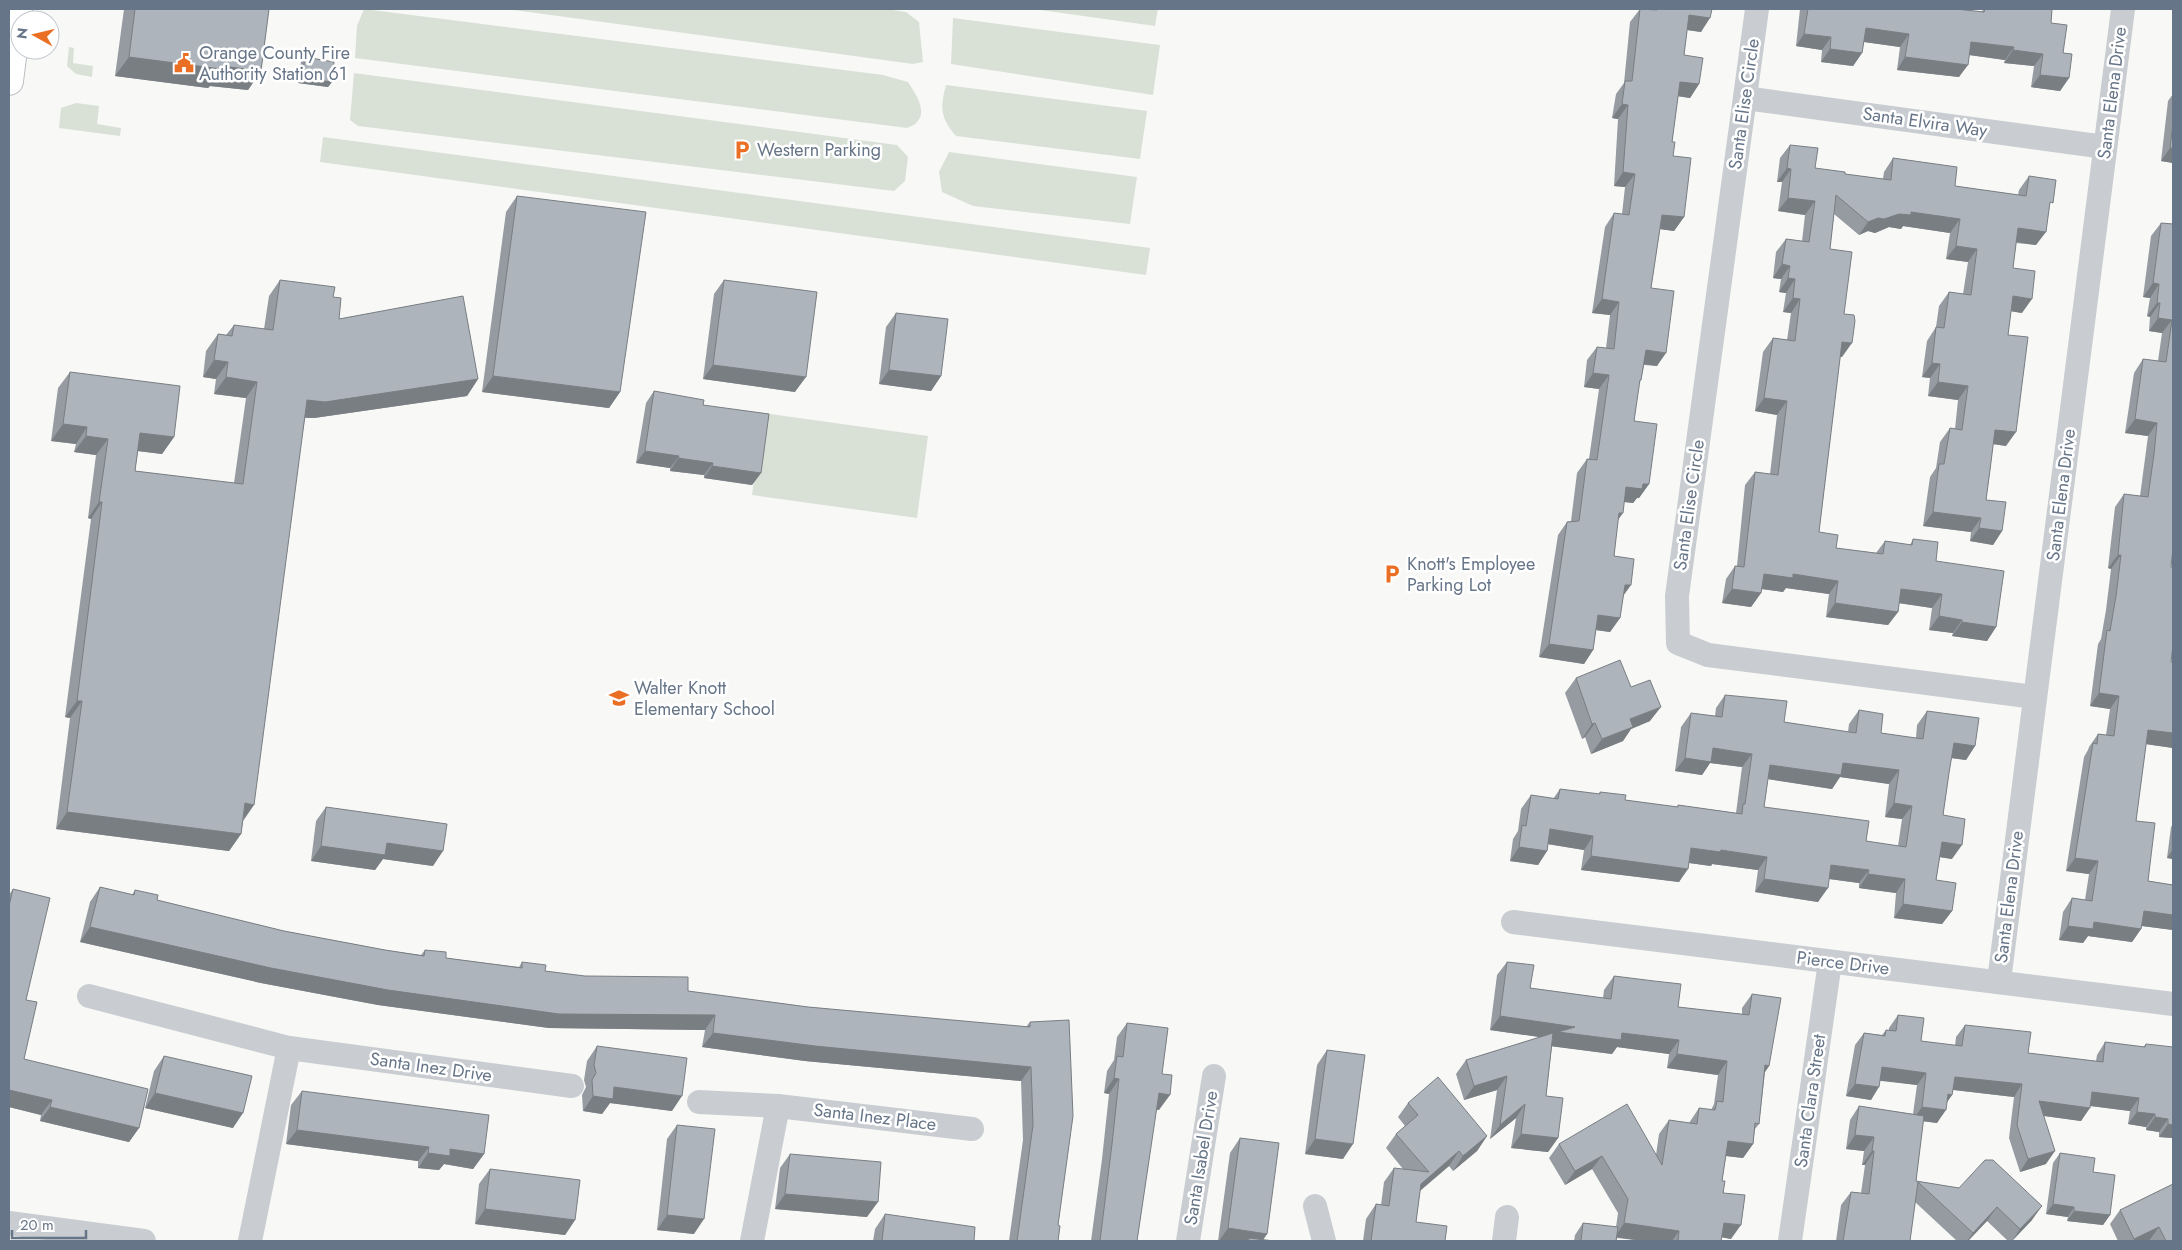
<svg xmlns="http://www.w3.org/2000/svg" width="2182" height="1250" font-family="Jost,sans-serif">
	<rect width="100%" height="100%" fill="#f8f9f6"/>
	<!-- green -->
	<g fill="#d9e1d7">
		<path d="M364 9 883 75 908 82C915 93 928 111 917 122 915 125 909 127 907 128L355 58 357 26Z"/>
		<path d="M506 9H886L906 12 919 22 923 62 913 64Z"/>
		<path d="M1033 9H1158L1155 26Z"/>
		<path d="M953 18 1160 45 1153 95 951 64Z"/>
		<path d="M69 47 74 48 73 63 93 66 92 77 76 74 67 66Z"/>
		<path d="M354 73 897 145 908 157 905 181 894 191 358 126 350 120Z"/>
		<path d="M946 85 1147 111 1140 159 956 136C940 118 940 107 946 85Z"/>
		<path d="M76 103 99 106 97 124 121 128 120 136 59 128 61 108Z"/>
		<path d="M323 137 1150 248 1146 275 320 162Z"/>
		<path d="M949 152 1137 177 1130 224 973 206 942 192 939 172Z"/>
		<path d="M763 413 928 436 917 518 752 495Z"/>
	</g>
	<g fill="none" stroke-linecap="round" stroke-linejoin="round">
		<defs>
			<path id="primary" d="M9 81 18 9"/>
		</defs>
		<!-- primary casing -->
		<use href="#primary" stroke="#babdc2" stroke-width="30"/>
		<!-- street -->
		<g stroke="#c9ccd0" stroke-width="24">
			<path d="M1757 9 1677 596 1678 643 1708 655 2035 697"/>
			<path d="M1745 98 2105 147"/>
			<path d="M1513 922 2173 1004"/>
			<path d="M1999 981 2123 9"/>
			<path d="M89 996 289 1048 572 1086"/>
			<path d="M699 1102 778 1106 972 1129"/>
			<path d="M1315 1206 1324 1241"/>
			<path d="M9 1223 144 1241"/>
			<path d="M250 1241 289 1048"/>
			<path d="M752 1241 778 1106"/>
			<path d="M1188 1241 1214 1076"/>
			<path d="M1504 1241 1507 1217"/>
			<path d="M1790 1241 1830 962"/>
		</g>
		<!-- primary -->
		<use href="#primary" stroke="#fff" stroke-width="28"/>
	</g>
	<!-- wall -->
	<g fill="#959ba1" fill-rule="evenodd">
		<path d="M124 9H269L261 71 248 90 210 86 208 88 115 76Z"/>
		<path d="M1640 9H1712L1701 32 1687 30 1684 55 1699 84 1690 98 1678 96 1672 142 1673 156 1684 217 1674 231 1660 229 1651 288 1657 366 1644 365 1641 380 1639 383 1634 421 1649 484 1639 498H1637L1633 503 1624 502 1618 520 1614 556 1623 596 1620 618 1610 632 1596 630 1593 650 1584 664 1539 657 1558 535 1567 522 1571 521 1577 473 1587 459H1589L1599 389 1584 387 1587 360 1597 347 1606 348 1610 315 1592 313 1605 227 1614 213 1622 214 1625 187 1614 186 1618 119 1612 118 1616 94 1624 83 1630 22Z"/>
		<path d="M1800 9H1956L1982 12 1983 9H2052L2051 23 2063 53 2069 78 2060 91 2031 87 2034 66 2004 63 2005 60 1969 55 1959 77 1897 70 1900 47 1864 42 1862 53 1853 66 1821 62 1822 50 1796 46Z"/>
		<path d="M305 57 332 82 328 87 298 83 301 62Z"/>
		<path d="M2173 94V163L2161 161 2168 101Z"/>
		<path d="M1790 145 1815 168 1845 174 1883 179 1884 172 1893 158 1955 186 2018 195 2019 190 2029 176 2049 209 2036 245 2016 243 2013 268 2022 313 2011 311 2008 335 2006 446 1993 444 1990 470 1986 500 2002 531 1993 545 1970 541 1971 532 1923 526 1930 477 1936 468 1940 442 1950 428 1955 429 1958 400 1928 396 1930 378 1922 377 1927 341 1936 327 1939 306 1949 292 1963 294 1968 262 1946 259 1950 233 1903 226 1901 229 1889 227 1875 233 1868 231 1859 235 1834 214 1830 249 1844 314 1842 357H1840L1819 532 1836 548 1876 553 1885 541 1910 545 1913 539 1936 561 1996 627 1987 641 1952 636 1953 633 1929 630 1932 608 1899 603 1898 612 1888 625 1826 617 1829 594 1786 588 1783 592 1762 589 1761 593 1751 607 1722 603 1726 579 1735 566H1737L1745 485 1755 472 1770 474 1777 415 1755 411 1763 352 1773 338 1787 340 1791 313 1783 312 1786 293 1779 292 1781 279 1773 278 1776 252 1786 239 1802 241 1805 215 1778 211 1782 182H1777L1780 158Z"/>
		<path d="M517 196 620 392 609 408 482 392 506 212Z"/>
		<path d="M2161 223 2173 224 2171 567V662H2173V748L2146 744 2136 821 2148 881 2173 885V930L2142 926 2141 929 2132 942 2088 936 2083 943 2059 940 2063 912 2072 898 2085 900 2089 874 2066 871 2084 757 2088 750 2089 747 2098 734 2106 735 2110 709 2090 706 2098 644 2101 639 2106 610 2111 569 2108 568 2115 507 2124 494 2140 496 2148 436 2125 433 2134 373 2143 359 2158 361 2162 333 2149 331 2150 317 2147 316 2150 298 2143 297 2151 236Z"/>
		<path d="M280 280 333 297 339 319 478 379 467 396 314 418H305L241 834 229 851 56 829 70 718 65 717 91 519 88 518 96 455 74 452 76 444 51 441 58 388 70 372 174 437 162 454 138 451 135 471 234 483 246 398 214 394 216 379 203 377 206 351 218 334 226 335 234 325 264 329 269 296Z"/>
		<path d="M724 280 795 392 703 379 714 294Z"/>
		<path d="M896 313 941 376 931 391 879 384 886 327Z"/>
		<path d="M654 391 703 405 761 473 752 485 704 478V475L670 471V468L636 463 646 403Z"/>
		<path d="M1576 678 1631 687 1650 721 1631 729 1623 741 1591 754 1585 737 1582 739 1565 693Z"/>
		<path d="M1725 695 1784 722 1848 732 1849 724 1859 710 1881 733 1916 738 1917 725 1927 711 1975 746 1966 760 1951 758 1943 815 1952 859 1940 857 1936 880 1952 911 1942 924 1894 918 1896 893 1859 888V883L1829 879 1818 902 1755 892 1758 870 1712 864 1711 866 1689 863 1679 882 1581 870 1584 850 1548 844 1547 851 1538 865 1510 861 1513 839 1518 831 1521 809 1531 795 1553 799 1560 789 1599 794 1600 792 1625 800 1677 807 1678 805 1736 813 1742 767 1710 763 1702 775 1675 771 1681 727 1691 713 1715 716 1716 708ZM1840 777 1889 784 1885 817 1902 819 1898 846 1866 841 1764 807 1768 779 1832 789Z"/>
		<path d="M326 807 433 866 383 859 375 870 311 861 316 821Z"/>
		<path d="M2173 824V859L2167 858 2171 827Z"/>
		<path d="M100 887 132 895 135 890 157 900 284 931 385 950 421 955 425 950 446 958 519 967 522 962 545 971 688 991 808 1007 1026 1027 1030 1022 1058 1225V1241H1009L1023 1140 1021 1081 805 1061 702 1047 705 1030 549 1028 378 1005 261 983 80 942 90 902Z"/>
		<path d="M13 889 26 1000 24 1059 139 1128 129 1142 40 1121 41 1115 9 1107V895Z"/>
		<path d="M1507 962 1530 988 1603 998 1604 990 1614 976 1678 1007 1742 1014V1008L1752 994 1769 1066 1765 1072 1759 1124 1755 1129 1753 1144 1743 1158 1726 1156 1722 1181 1731 1239 1722 1237 1721 1241H1643L1617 1238 1616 1241H1574L1575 1235 1583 1223 1616 1227 1618 1213 1592 1169 1565 1185 1549 1158 1559 1144 1656 1155 1659 1134 1669 1120 1689 1123 1699 1108 1711 1110 1714 1104 1718 1075 1667 1068 1669 1054 1617 1047 1612 1054 1552 1046 1546 1096 1558 1138 1548 1152 1511 1148 1516 1118 1490 1139 1497 1090 1464 1100 1456 1074 1466 1060 1540 1037 1490 1030 1497 975Z"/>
		<path d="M1898 1015 1921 1041 1955 1046 1956 1037 1965 1025 2028 1053 2096 1061 2097 1055 2105 1042 2143 1047 2146 1044 2173 1072V1138L2159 1137V1132L2146 1130V1127L2128 1124 2130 1111 2090 1106 2081 1121 2044 1116 2046 1164 2020 1172 2009 1138 2014 1097 1953 1090 1952 1095 1947 1102 1937 1123 1923 1121 1916 1181 1959 1188 2032 1220 2012 1241H2008L1987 1221 1968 1241H1957L1915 1202 1910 1241H1836L1841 1205 1851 1192 1861 1193 1865 1165H1862L1864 1151 1846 1149 1850 1120 1859 1106 1913 1114 1917 1085 1880 1080 1871 1100 1846 1096 1855 1045 1864 1033 1882 1035 1886 1030H1889V1028Z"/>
		<path d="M1127 1023 1162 1074 1159 1110 1156 1109 1137 1241H1091L1102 1159 1109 1094 1104 1093 1107 1071 1114 1060 1117 1037Z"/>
		<path d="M597 1046 672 1111 610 1103 602 1114 583 1111 582 1095 586 1087 584 1080 587 1061Z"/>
		<path d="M1327 1050 1343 1159 1305 1154 1317 1065Z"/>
		<path d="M164 1056 233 1128 145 1108 154 1071Z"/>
		<path d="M302 1091 484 1154 473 1169 444 1164 439 1170 418 1168V1161L286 1144 291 1105Z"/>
		<path d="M1408 1103 1487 1136 1477 1151 1453 1171 1449 1166 1420 1191 1416 1222 1445 1241H1363L1366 1219 1376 1204 1381 1205 1384 1182 1394 1168 1403 1169 1386 1148 1396 1134 1405 1126 1398 1117Z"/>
		<path d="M677 1125 694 1234 657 1230 667 1139Z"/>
		<path d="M1240 1138 1267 1234 1263 1240 1274 1241H1218L1230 1153Z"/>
		<path d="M2060 1153 2093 1172 2110 1215 2103 1225 2067 1221 2068 1217 2046 1214 2053 1163Z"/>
		<path d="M790 1154 867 1217 775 1209 780 1168Z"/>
		<path d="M490 1169 575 1220 565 1235 475 1224 479 1184Z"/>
		<path d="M2173 1184V1241H2118L2110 1224 2120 1210Z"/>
		<path d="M885 1214 974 1241H873L875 1229Z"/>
	</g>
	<!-- shaded-wall -->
	<g fill="#797e83">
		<path d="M1689 15 1710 18 1701 32 1680 29Z"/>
		<path d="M1866 28 1909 34 1900 47 1857 41Z"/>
		<path d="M1804 34 1831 37 1822 50 1796 46Z"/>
		<path d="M1971 42 2014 47 2005 60 1962 54Z"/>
		<path d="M1830 49 1862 53 1853 66 1821 62Z"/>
		<path d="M2013 50 2043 54 2034 66 2004 63Z"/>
		<path d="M129 57 222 66 261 71 248 90 210 86 208 88 115 76Z"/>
		<path d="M1905 57 1968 65 1959 77 1897 70Z"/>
		<path d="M2040 75 2069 78 2060 91 2031 87Z"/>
		<path d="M302 78 332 82 328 87 298 83Z"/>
		<path d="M1680 82 1699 84 1690 98 1670 95Z"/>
		<path d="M1622 104 1628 105 1618 119 1612 118Z"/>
		<path d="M2170 148H2173V163L2161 161Z"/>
		<path d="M1787 168 1791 169 1782 182H1777Z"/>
		<path d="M1623 172 1635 174 1625 187 1614 186Z"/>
		<path d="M1788 198 1815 201 1805 215 1778 211Z"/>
		<path d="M1911 212 1960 219 1950 233 1903 226 1901 229 1889 227 1875 233 1868 231 1859 235 1868 222 1878 218Z"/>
		<path d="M1662 215 1684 217 1674 231 1652 228Z"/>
		<path d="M2018 228 2046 232 2036 245 2009 241Z"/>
		<path d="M1956 246 1977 249 1968 262 1946 259Z"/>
		<path d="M1782 264 1790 266 1781 279 1773 278Z"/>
		<path d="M1788 278 1795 279 1786 293 1779 292Z"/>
		<path d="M2153 283 2159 284 2150 298 2143 297Z"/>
		<path d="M2013 296 2032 299 2022 313 2003 310Z"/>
		<path d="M1793 298 1800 299 1791 313 1783 312Z"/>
		<path d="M1602 299 1619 302 1610 315 1592 313Z"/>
		<path d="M2157 303H2160L2150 317 2147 316Z"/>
		<path d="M2158 318 2172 320 2162 333 2149 331Z"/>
		<path d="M1842 342 1852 343 1842 357 1833 356Z"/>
		<path d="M1646 350 1666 353 1657 366 1636 363Z"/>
		<path d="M214 360 228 362 216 379 203 377Z"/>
		<path d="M1932 363 1940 364 1930 378 1922 377Z"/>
		<path d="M713 365 806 377 795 392 703 379Z"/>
		<path d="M889 370 941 376 931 391 879 384Z"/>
		<path d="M1593 373 1609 375 1599 389 1584 387Z"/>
		<path d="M493 376 620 392 609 408 482 392Z"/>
		<path d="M226 377 257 382 246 398 214 394Z"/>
		<path d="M478 379 467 396 314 418 296 417 307 400Z"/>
		<path d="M1938 382 1968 386 1958 400 1928 396Z"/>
		<path d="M1764 398 1787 401 1777 415 1755 411Z"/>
		<path d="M2135 419 2157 423 2148 436 2125 433Z"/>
		<path d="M63 424 87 427 76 444 51 441Z"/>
		<path d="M1995 430 2016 432 2006 446 1986 443Z"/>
		<path d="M140 433 174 437 162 454 129 450Z"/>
		<path d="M86 436 108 439 96 455 74 452Z"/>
		<path d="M645 451 679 456 670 468 636 463Z"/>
		<path d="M678 458 713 463 704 475 670 471Z"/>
		<path d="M712 466 761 473 752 485 704 478Z"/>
		<path d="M1643 484H1649L1639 498H1637L1633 503 1617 501 1626 487Z"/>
		<path d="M99 502H102L91 519 88 518Z"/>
		<path d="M1933 512 1981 518 1971 532 1923 526Z"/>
		<path d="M1619 513H1623L1613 527Z"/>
		<path d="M1979 528 2002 531 1993 545 1970 541Z"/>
		<path d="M2118 555H2121L2111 569 2108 568Z"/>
		<path d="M1764 574H1793L1838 581 1829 594 1786 588 1783 592 1754 588Z"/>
		<path d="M1625 585H1631L1621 599Z"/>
		<path d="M1732 589 1761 593 1751 607 1722 603Z"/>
		<path d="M1901 589 1942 594 1932 608 1891 602Z"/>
		<path d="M1835 603 1898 612 1888 625 1826 617Z"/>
		<path d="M1598 615 1620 618 1610 632 1588 629Z"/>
		<path d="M1939 616 1962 620 1953 633 1929 630Z"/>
		<path d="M1962 622 1996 627 1987 641 1952 636Z"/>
		<path d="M1549 644 1593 650 1584 664 1539 657Z"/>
		<path d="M2099 693 2119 696 2110 709 2090 706Z"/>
		<path d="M77 701H82L70 718 65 717Z"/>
		<path d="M1661 707 1650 721 1631 729 1623 741 1591 754 1602 739 1630 719Z"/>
		<path d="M1595 723 1585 737 1582 739 1592 724Z"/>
		<path d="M2148 730 2173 733V748L2138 743Z"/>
		<path d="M1954 743 1975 746 1966 760 1944 757Z"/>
		<path d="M1713 748 1752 754 1742 767 1710 763 1702 775 1675 771 1685 758Z"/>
		<path d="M1843 763 1899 770 1889 784 1840 777 1832 789 1761 778 1770 765Z"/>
		<path d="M245 803 254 805 243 821Z"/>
		<path d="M1894 803 1912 806 1902 819 1885 817Z"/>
		<path d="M67 812 241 834 229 851 56 829Z"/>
		<path d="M1550 829 1593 836 1584 850 1541 843Z"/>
		<path d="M1942 842 1962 845 1952 859 1932 856Z"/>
		<path d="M387 843 443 851 433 866 383 859 375 870 311 861 321 846Z"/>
		<path d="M1519 847 1547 851 1538 865 1510 861Z"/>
		<path d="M1691 848 1721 850 1767 857 1758 870 1712 864 1711 866 1682 862Z"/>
		<path d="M2173 849V859L2167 858Z"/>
		<path d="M1591 856 1688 869 1679 882 1581 870Z"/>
		<path d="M2075 858 2098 861 2089 874 2066 871Z"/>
		<path d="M1831 865 1869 870 1859 883 1822 878Z"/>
		<path d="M1868 874 1905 879 1896 893 1859 888Z"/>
		<path d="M1764 879 1828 888 1818 902 1755 892Z"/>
		<path d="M1903 904 1952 911 1942 924 1894 918Z"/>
		<path d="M2144 911 2173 915V930L2134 925Z"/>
		<path d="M2094 922 2141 929 2132 942 2088 936 2083 943 2059 940 2068 926Z"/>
		<path d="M90 927 715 1015 705 1030 549 1028 378 1005 261 983 80 942Z"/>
		<path d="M1500 1016 1622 1033 1679 1040 1669 1054 1617 1047 1612 1054 1549 1046 1553 1039 1490 1030Z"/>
		<path d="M713 1033 1031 1067 1021 1081 805 1061 702 1047Z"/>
		<path d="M1677 1054 1727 1061 1718 1075 1667 1068Z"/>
		<path d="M1765 1065 1769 1066 1760 1079Z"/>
		<path d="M1882 1067 1926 1073 1917 1085 1873 1080Z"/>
		<path d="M1507 1076 1497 1090 1464 1100 1474 1086Z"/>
		<path d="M1955 1077 2022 1084 2014 1097 1946 1089Z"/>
		<path d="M1114 1078 1119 1079 1109 1094 1104 1093Z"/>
		<path d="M1855 1084 1879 1087 1871 1100 1846 1096Z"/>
		<path d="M614 1087 682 1096 672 1111 610 1103 602 1114 583 1111 593 1096Z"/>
		<path d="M9 1090 52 1100 41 1115 9 1107Z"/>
		<path d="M2092 1092 2139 1098 2130 1111 2083 1105Z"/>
		<path d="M155 1093 243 1113 233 1128 145 1108Z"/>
		<path d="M1159 1093 1170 1095 1159 1110 1148 1108Z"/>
		<path d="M1948 1094 1952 1095 1943 1108Z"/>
		<path d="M2039 1101 2090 1108 2081 1121 2030 1114Z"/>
		<path d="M1525 1104 1516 1118 1490 1139 1500 1125Z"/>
		<path d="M50 1107 139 1128 129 1142 40 1121Z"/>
		<path d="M1922 1107 1946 1110 1937 1123 1913 1120Z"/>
		<path d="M2137 1112 2155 1114 2146 1127 2128 1124Z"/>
		<path d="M2155 1117 2168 1119 2159 1132 2146 1130Z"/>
		<path d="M2168 1124 2173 1125V1138L2159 1137Z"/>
		<path d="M297 1130 429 1147 418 1161 286 1144Z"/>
		<path d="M1521 1134 1558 1138 1548 1152 1511 1148Z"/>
		<path d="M1855 1135 1874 1137 1864 1151 1846 1149Z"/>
		<path d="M1487 1136 1477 1151 1453 1171 1463 1156Z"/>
		<path d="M1315 1139 1353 1144 1343 1159 1305 1154Z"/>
		<path d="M1728 1141 1753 1144 1743 1158 1718 1155Z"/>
		<path d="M450 1149 484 1154 473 1169 444 1164 439 1170 418 1168 428 1153Z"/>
		<path d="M1459 1151 1449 1166 1410 1199 1421 1184Z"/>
		<path d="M1872 1151H1874L1865 1165H1862Z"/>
		<path d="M2055 1151 2046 1164 2020 1172 2028 1159Z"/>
		<path d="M1602 1156 1592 1169 1565 1185 1575 1171Z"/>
		<path d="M785 1194 878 1202 867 1217 775 1209Z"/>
		<path d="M2053 1204 2074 1207 2068 1217 2046 1214Z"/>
		<path d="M2042 1206 2032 1220 2012 1241 2020 1229Z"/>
		<path d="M1997 1207 1987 1221 1968 1241H1967L1973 1233Z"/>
		<path d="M485 1209 575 1220 565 1235 475 1224Z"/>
		<path d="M2074 1211 2110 1215 2103 1225 2067 1221Z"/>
		<path d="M667 1215 704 1219 694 1234 657 1230Z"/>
		<path d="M1624 1223 1679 1231 1672 1241H1643L1615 1237Z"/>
		<path d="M1724 1223 1741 1225 1731 1239 1714 1236Z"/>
		<path d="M2159 1227 2149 1241H2133L2134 1239Z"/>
		<path d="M1228 1228 1267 1234 1262 1241 1249 1238 1247 1241H1219Z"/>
	</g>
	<!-- building -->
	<g fill="#adb4bb" stroke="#797e83" fill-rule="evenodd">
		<path d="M135 9H269L261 71 222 66 221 69 129 57Z"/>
		<path d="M1640 9 1657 10 1658 9H1712L1710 18 1689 15 1684 55 1703 58 1699 84 1680 82 1672 142H1675L1673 156 1691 158 1684 217 1662 215 1651 288 1674 291 1666 353 1646 350 1641 380H1640L1634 421 1657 424 1649 484H1643L1642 489 1626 487 1623 513H1619L1614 556 1634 559 1631 585H1625L1620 618 1598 615 1593 650 1549 644 1567 522 1579 521 1587 459 1597 460 1609 375 1593 373 1597 347 1614 349 1619 302 1602 299 1614 213 1629 215 1635 174 1623 172 1628 105 1622 104 1625 81H1632Z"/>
		<path d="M1808 9H1956L1984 12 1985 9H2052L2051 23 2067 25 2063 53 2072 54 2069 78 2040 75 2043 54 2013 50 2014 47 1971 42 1968 65 1905 57 1909 34 1866 28 1862 53 1830 49 1831 37 1804 34Z"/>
		<path d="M305 57 334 62 332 82 302 78Z"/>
		<path d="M2173 124V148H2170Z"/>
		<path d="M1790 145 1818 148 1815 168 1845 172V174L1891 180 1893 158 1957 167 1955 186 2026 196 2029 176 2056 180 2053 203 2050 202 2046 232 2018 228 2013 268 2035 271 2032 299 2013 296 2008 335 2028 337 2016 432 1995 430 1990 470 1986 500 2006 502 2002 531 1979 528 1981 518 1933 512 1939 464H1944L1950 428 1962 430 1968 386 1938 382 1940 364 1932 363 1936 327 1944 328 1949 292 1971 295 1977 249 1956 246 1960 219 1911 212V215L1899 214 1884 219 1878 218 1868 222 1836 195 1830 249 1852 252 1844 314 1854 315 1855 321 1852 343 1842 342 1819 532 1838 535 1836 548 1883 554 1885 541 1912 545 1913 539 1938 542 1936 561 2004 571 1996 627 1962 622V620L1939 616 1942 594 1901 589 1898 612 1835 603 1838 581 1793 574V578L1764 574 1761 593 1732 589 1735 566 1744 567 1755 472 1778 475 1787 401 1764 398 1773 338 1795 341 1800 299 1793 298 1795 279 1788 278 1790 266 1782 264 1786 239 1809 242 1815 201 1788 198 1791 169 1787 168Z"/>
		<path d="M517 196 646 212 620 392 493 376Z"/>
		<path d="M2161 223 2173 224V548L2171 567H2173V645L2171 662H2173V733L2148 730 2136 821 2155 823 2148 881 2173 885V915L2144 911 2141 929 2094 922 2093 929 2068 926 2072 898 2092 901 2098 861 2075 858 2093 743 2097 744 2098 734 2114 736 2119 696 2099 693 2107 630 2110 631 2116 596 2121 555H2118L2124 494 2148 497 2154 454 2157 423 2135 419 2143 359 2166 362 2172 320 2158 318 2160 303H2157L2159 284 2153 283Z"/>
		<path d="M280 280 335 287 333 297 341 298 339 319 463 296 478 379 325 402 307 400 254 805 245 803 241 834 67 812 82 701H77L102 502H99L108 439 86 436 87 427 63 424 70 372 180 386 174 437 140 433 135 471 243 484 257 382 226 377 228 362 214 360 218 334 232 336 234 325 273 330Z"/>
		<path d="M724 280 817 292 806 377 713 365Z"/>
		<path d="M896 313 948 319 941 376 889 370Z"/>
		<path d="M654 391 704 400 703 405 769 414 761 473 712 466 713 463 678 458 679 456 645 451Z"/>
		<path d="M1620 660 1631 687 1650 680 1661 707 1630 719 1633 727 1602 739 1595 723 1592 724 1576 678Z"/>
		<path d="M1725 695 1787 701 1784 722 1856 733 1859 710 1883 714 1881 733 1923 739 1927 711 1979 718 1975 746 1954 743 1949 773 1943 815 1965 819 1962 845 1942 842 1936 880 1956 883 1952 911 1903 904 1905 879 1868 874 1869 870 1831 865 1828 888 1764 879 1767 857 1721 850 1720 852 1691 848 1688 869 1591 856 1593 836 1550 829 1547 851 1519 847 1522 825 1526 826 1531 795 1558 799 1560 789 1600 794V792L1626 795 1625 800 1678 807V805L1742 814 1743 804H1745L1752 754 1713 748 1711 762 1685 758 1691 713 1722 717ZM1843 763 1899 770 1894 803 1912 806 1906 847 1866 841 1869 821 1764 807 1770 765 1841 775Z"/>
		<path d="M326 807 447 824 443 851 387 843 385 855 321 846Z"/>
		<path d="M100 887 134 895 135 890 158 895 157 900 284 931 385 950 424 956 425 950 446 952V958L522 968V962L546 965 545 971 585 976 688 977V991L808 1007 1030 1027V1022L1069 1020 1073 1116 1058 1225 1060 1226 1058 1241H1017L1033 1125 1031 1067 815 1046 713 1033 715 1015 559 1014 388 990 271 968 90 927Z"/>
		<path d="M13 889 50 898 26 1000 37 1002 24 1059 148 1089 139 1128 50 1107 52 1100 9 1090V906Z"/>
		<path d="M1507 962 1534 965 1530 988 1611 999 1614 976 1654 981 1681 984 1678 1007 1749 1015 1752 994 1781 998 1769 1066 1765 1065 1759 1124 1755 1123 1753 1144 1728 1141 1722 1181H1725L1723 1193 1745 1195 1741 1225 1724 1223 1721 1241H1678L1679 1231 1624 1223 1628 1199 1602 1156 1575 1171 1559 1144 1627 1104 1662 1165 1669 1120 1697 1124 1699 1108 1715 1110 1717 1101 1723 1102 1727 1061 1677 1054 1679 1040 1622 1033 1621 1040 1558 1032 1575 1027 1500 1016Z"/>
		<path d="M1898 1015 1924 1018 1921 1041 1962 1046 1965 1025 2031 1032 2028 1053 2103 1062 2105 1042 2145 1047 2146 1044 2173 1047V1125L2168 1124V1119L2155 1117V1114L2137 1112 2139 1098 2092 1092 2090 1108 2039 1101 2055 1151 2028 1159 2017 1125 2022 1084 1955 1077 1952 1095 1948 1094 1946 1110 1922 1107 1926 1073 1882 1067 1879 1087 1855 1084 1864 1033 1885 1036 1886 1030 1896 1031Z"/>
		<path d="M1127 1023 1168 1028 1162 1074 1172 1075 1170 1095 1159 1093 1137 1241H1100L1112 1144 1119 1079 1114 1078 1117 1056 1123 1057Z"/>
		<path d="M1553 1033 1546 1096 1563 1098 1558 1138 1521 1134 1525 1104 1500 1125 1507 1076 1474 1086 1466 1060Z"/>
		<path d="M597 1046 687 1058 682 1096 614 1087 613 1099 593 1096 592 1080 596 1073 594 1065Z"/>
		<path d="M1327 1050 1365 1055 1353 1144 1315 1139Z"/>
		<path d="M164 1056 252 1076 243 1113 155 1093Z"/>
		<path d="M1438 1077 1487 1136 1463 1156 1459 1151 1421 1184 1416 1222 1447 1226 1445 1241H1371L1376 1204 1389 1206 1394 1168 1429 1172 1396 1134 1418 1115 1408 1103Z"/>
		<path d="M302 1091 489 1115 484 1154 450 1149V1156L428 1153 429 1147 297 1130Z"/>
		<path d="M1859 1106 1924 1116 1916 1181 1959 1188 1985 1160H1993L2042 1206 2020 1229 1997 1207 1973 1233 1918 1182 1910 1241H1843L1851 1192 1869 1194 1874 1151H1872L1874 1137 1855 1135Z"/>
		<path d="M677 1125 715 1129 704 1219 667 1215Z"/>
		<path d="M1240 1138 1279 1143 1267 1234 1228 1228Z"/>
		<path d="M2060 1153 2095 1158 2093 1172 2115 1175 2110 1215 2074 1211V1207L2053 1204Z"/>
		<path d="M790 1154 881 1162 878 1202 785 1194Z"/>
		<path d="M490 1169 580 1180 575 1220 485 1209Z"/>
		<path d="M2173 1184V1241H2166L2159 1227 2134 1239 2120 1210Z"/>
		<path d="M885 1214 975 1227 974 1241H882Z"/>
		<path d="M1583 1223 1618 1227 1616 1241H1581Z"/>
		<path d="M1249 1238 1274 1241H1249Z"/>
	</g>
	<!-- icons -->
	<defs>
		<symbol id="civic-bare" viewBox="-9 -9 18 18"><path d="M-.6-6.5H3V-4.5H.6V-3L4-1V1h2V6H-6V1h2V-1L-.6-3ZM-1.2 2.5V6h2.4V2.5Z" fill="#ea6f25" stroke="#fff" stroke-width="2.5" paint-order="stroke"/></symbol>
		<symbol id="parking-bare" viewBox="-9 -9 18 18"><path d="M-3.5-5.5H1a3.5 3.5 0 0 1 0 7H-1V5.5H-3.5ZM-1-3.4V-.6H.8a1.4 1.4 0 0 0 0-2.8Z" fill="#ea6f25" stroke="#fff" stroke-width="2.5" paint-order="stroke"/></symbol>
		<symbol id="school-bare" viewBox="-9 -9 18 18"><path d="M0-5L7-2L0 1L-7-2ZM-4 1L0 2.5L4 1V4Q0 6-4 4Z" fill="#ea6f25" stroke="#fff" stroke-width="2.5" paint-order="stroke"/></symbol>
	</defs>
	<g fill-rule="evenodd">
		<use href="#civic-bare" x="170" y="49" width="28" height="28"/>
		<use href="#parking-bare" x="728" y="136" width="28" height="28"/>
		<use href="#parking-bare" x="1378" y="560" width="28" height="28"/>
		<use href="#school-bare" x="605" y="684" width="28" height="28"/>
	</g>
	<g text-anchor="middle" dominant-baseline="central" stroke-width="5" stroke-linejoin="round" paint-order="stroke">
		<!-- poi labels -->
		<g font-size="18" fill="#677588" stroke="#fff" text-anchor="start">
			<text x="199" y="53">Orange County Fire<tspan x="199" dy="21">Authority Station 61</tspan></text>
			<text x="757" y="150">Western Parking</text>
			<text x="1407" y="564">Knott's Employee<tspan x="1407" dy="21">Parking Lot</tspan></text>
			<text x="634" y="688">Walter Knott<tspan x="634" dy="21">Elementary School</tspan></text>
		</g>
		<!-- street labels -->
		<g font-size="18" fill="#677588" stroke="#fff">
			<text transform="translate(2112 93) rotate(-83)">Santa Elena Drive</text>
			<text transform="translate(1744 104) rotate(-82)">Santa Elise Circle</text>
			<text transform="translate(1925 122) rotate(8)">Santa Elvira Way</text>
			<text transform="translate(2061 495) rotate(-83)">Santa Elena Drive</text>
			<text transform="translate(1689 505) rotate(-82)">Santa Elise Circle</text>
			<text transform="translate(2009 897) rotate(-83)">Santa Elena Drive</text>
			<text transform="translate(1843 963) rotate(7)">Pierce Drive</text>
			<text transform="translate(431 1067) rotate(8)">Santa Inez Drive</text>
			<text transform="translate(1810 1101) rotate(-82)">Santa Clara Street</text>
			<text transform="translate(875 1117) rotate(7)">Santa Inez Place</text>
			<text transform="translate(1201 1158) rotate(-81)">Santa Isabel Drive</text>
		</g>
	</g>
	<!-- border -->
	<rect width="2182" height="1250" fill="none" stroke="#677588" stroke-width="20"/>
	<!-- north arrow -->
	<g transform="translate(35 35) rotate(278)"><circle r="24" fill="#ffffff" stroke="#c2c8cf"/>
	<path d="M0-4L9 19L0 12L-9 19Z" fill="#ea6f25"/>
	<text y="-8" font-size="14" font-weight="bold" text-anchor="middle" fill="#677588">N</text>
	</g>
	<!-- scale -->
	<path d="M12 1230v8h74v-8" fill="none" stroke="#677588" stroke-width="2.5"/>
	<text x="20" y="1230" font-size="15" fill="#677588" stroke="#ffffff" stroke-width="4" paint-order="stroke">20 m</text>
</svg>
